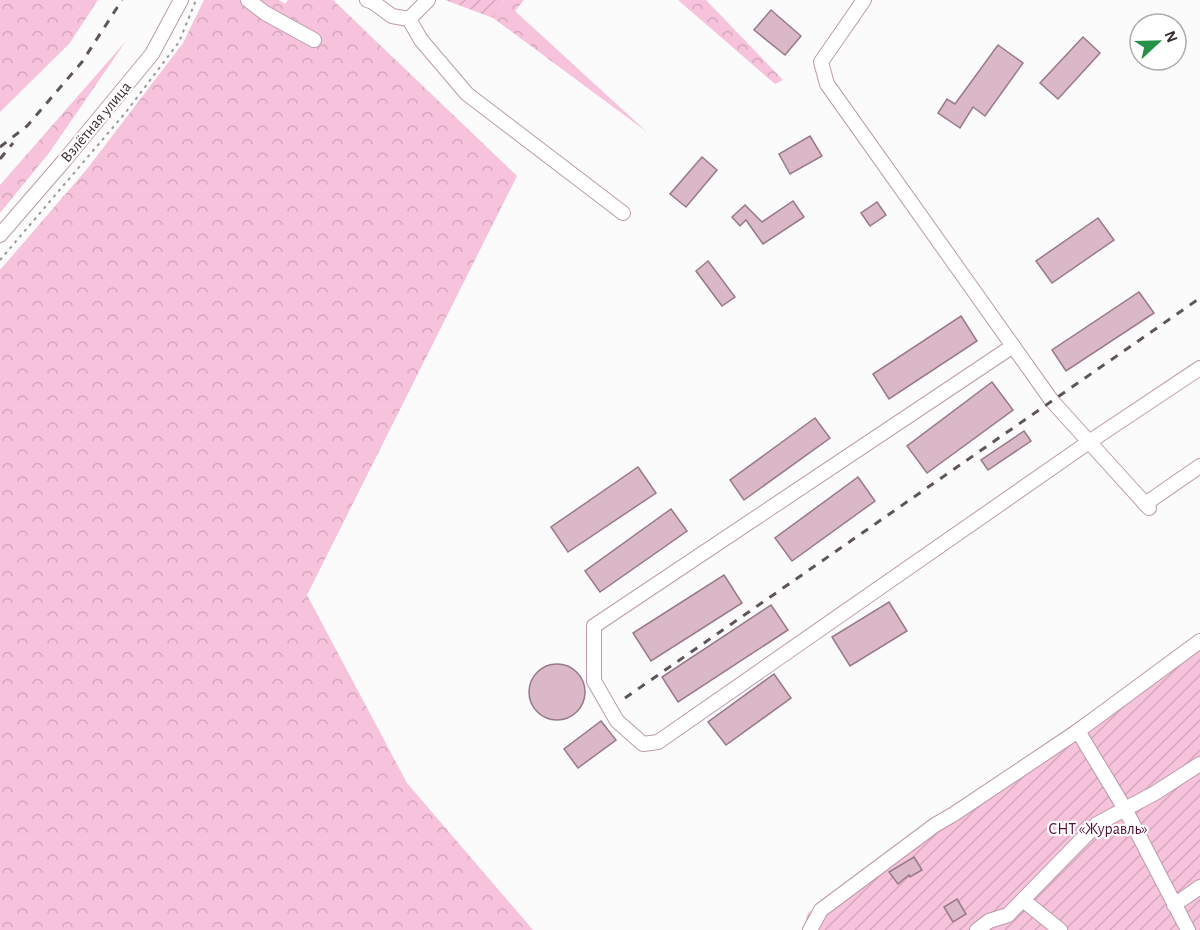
<svg xmlns="http://www.w3.org/2000/svg" width="1200" height="930" font-family="'Alegreya Sans',sans-serif">
	<defs>
		<pattern id="forest-crowns" width="20" height="18" patternUnits="userSpaceOnUse" patternTransform="scale(1.5)"><rect width="20" height="18" fill="#f7c2dc"/><path d="M2 6a3 3 0 1 1 6 0M12 15a3 3 0 1 1 6 0" fill="none" stroke="#d4a7bd"/></pattern>
		<pattern id="garden-furrows" width="10" height="10" patternUnits="userSpaceOnUse" patternTransform="scale(1.5)"><rect width="10" height="10" fill="#f7c2dc"/><path d="M-1 1l2-2M0 10L10 0M9 11l2-2" fill="none" stroke="#d4a7bd"/></pattern>
	</defs>
	<rect width="100%" height="100%" fill="#fbfbfb"/>
	<!-- forest -->
	<g fill="url(#forest-crowns)">
		<path d="M0 0H98L69 44 0 112Z"/>
		<path d="M204 0H279L285 4 288 0H333L517 176 307 595 407 783 533 930H0V270L87 169 183 43Z"/>
		<path d="M504 0H524L515 11 647 132 493 18Z"/>
		<path d="M678 0H706L783 80 775 84Z"/>
		<path d="M126 41 49 153 0 213V185Z"/>
	</g>
	<!-- garden -->
	<g fill="url(#garden-furrows)">
		<path d="M445 0H504L493 18Z"/>
		<path d="M1200 634V930H803L808 913Z"/>
	</g>
	<!-- building -->
	<g fill="#dab8c8" stroke="#997988" stroke-width="1.5">
		<path d="M771 10 801 36 785 55 754 30Z"/>
		<path d="M1083 37 1100 53 1058 99 1040 83Z"/>
		<path d="M998 45 1023 63 985 116 973 107 960 128 938 113 947 99 955 104Z"/>
		<path d="M810 136 822 156 790 174 779 154Z"/>
		<path d="M702 157 717 170 686 207 670 194Z"/>
		<path d="M793 201 804 217 763 244 746 220 740 226 732 217 745 205 762 222Z"/>
		<path d="M877 202 886 215 870 226 861 213Z"/>
		<path d="M1098 218 1114 240 1052 283 1036 261Z"/>
		<path d="M708 261 735 297 722 306 696 271Z"/>
		<path d="M1139 292 1154 313 1066 371 1052 350Z"/>
		<path d="M961 316 977 341 889 399 873 374Z"/>
		<path d="M992 382 1013 410 927 473 907 446Z"/>
		<path d="M815 418 830 438 744 500 730 480Z"/>
		<path d="M1024 431 1031 441 988 470 981 460Z"/>
		<path d="M638 467 656 493 568 552 551 527Z"/>
		<path d="M858 477 875 501 792 561 775 538Z"/>
		<path d="M671 509 687 531 600 592 585 571Z"/>
		<path d="M724 575 742 603 651 661 633 633Z"/>
		<path d="M889 602 907 631 850 666 832 637Z"/>
		<path d="M771 605 788 630 678 702 662 677Z"/>
		<circle cx="557" cy="692" r="28"/>
		<path d="M774 674 791 698 726 745 708 722Z"/>
		<path d="M601 721 616 740 578 768 564 749Z"/>
		<path d="M914 857 922 870 910 877 909 875 898 884 889 872Z"/>
		<path d="M957 899 966 914 953 922 944 907Z"/>
	</g>
	<g fill="none" stroke-linecap="round" stroke-linejoin="round">
		<defs>
			<g id="minor">
				<path d="M248 0 265 13 314 40"/>
				<path d="M367 0 373 2 392 16 409 19"/>
				<path d="M428 0 409 19 421 40 467 94 623 213"/>
				<path d="M864 0 821 62 827 84 1052 401 1149 508"/>
				<path d="M0 235 63 162 152 54 181 0"/>
				<path d="M1013 346 594 626V681L617 721 643 744 658 742 1089 442 1200 368"/>
				<path d="M1145 504 1200 466"/>
				<path d="M1078 731 1125 809 1188 930"/>
				<path d="M1023 900 1060 930"/>
				<path d="M1174 905 1200 887"/>
				<path d="M810 930 821 910 935 825 954 814 1078 731 1200 641"/>
				<path d="M977 930 989 921 1008 915 1097 824 1155 793 1200 764"/>
			</g>
		</defs>
		<!-- minor casing -->
		<use href="#minor" stroke="#bc9aaa" stroke-width="16"/>
		<!-- path -->
		<path stroke="#9d9699" stroke-width="2" stroke-dasharray="3 4.5" stroke-linecap="butt" d="M0 260 126 112 179 42 196 0"/>
		<!-- minor -->
		<use href="#minor" stroke="#fff" stroke-width="14"/>
		<!-- rail -->
		<g stroke="#5e5459" stroke-width="3" stroke-dasharray="8 8" stroke-linecap="butt">
			<path d="M0 147 27 126 82 62 122 0"/>
			<path d="M0 159 13 143"/>
			<path d="M625 698 1200 298"/>
		</g>
	</g>
	<g text-anchor="middle" dominant-baseline="central" stroke-width="4.5" stroke-linejoin="round" paint-order="stroke">
		<!-- street labels -->
		<g font-size="16" fill="#392c32" stroke="#fff">
			<text transform="translate(96 122) rotate(-50)">Взлётная улица</text>
		</g>
		<!-- park labels -->
		<g font-size="16" fill="#510f37" stroke="#fff">
			<text x="1098" y="829">СНТ «Журавль»</text>
		</g>
	</g>
	<!-- north arrow -->
	<g transform="translate(1158 42) rotate(68)"><circle r="28" fill="#ffffff" stroke="#b0abad" stroke-width="1.5"/>
	<path d="M0-4.5L10 22L0 15L-10 22Z" fill="#269149"/>
	<text y="-9" font-size="16" font-weight="bold" text-anchor="middle" fill="#392c32">N</text>
	</g>
</svg>
